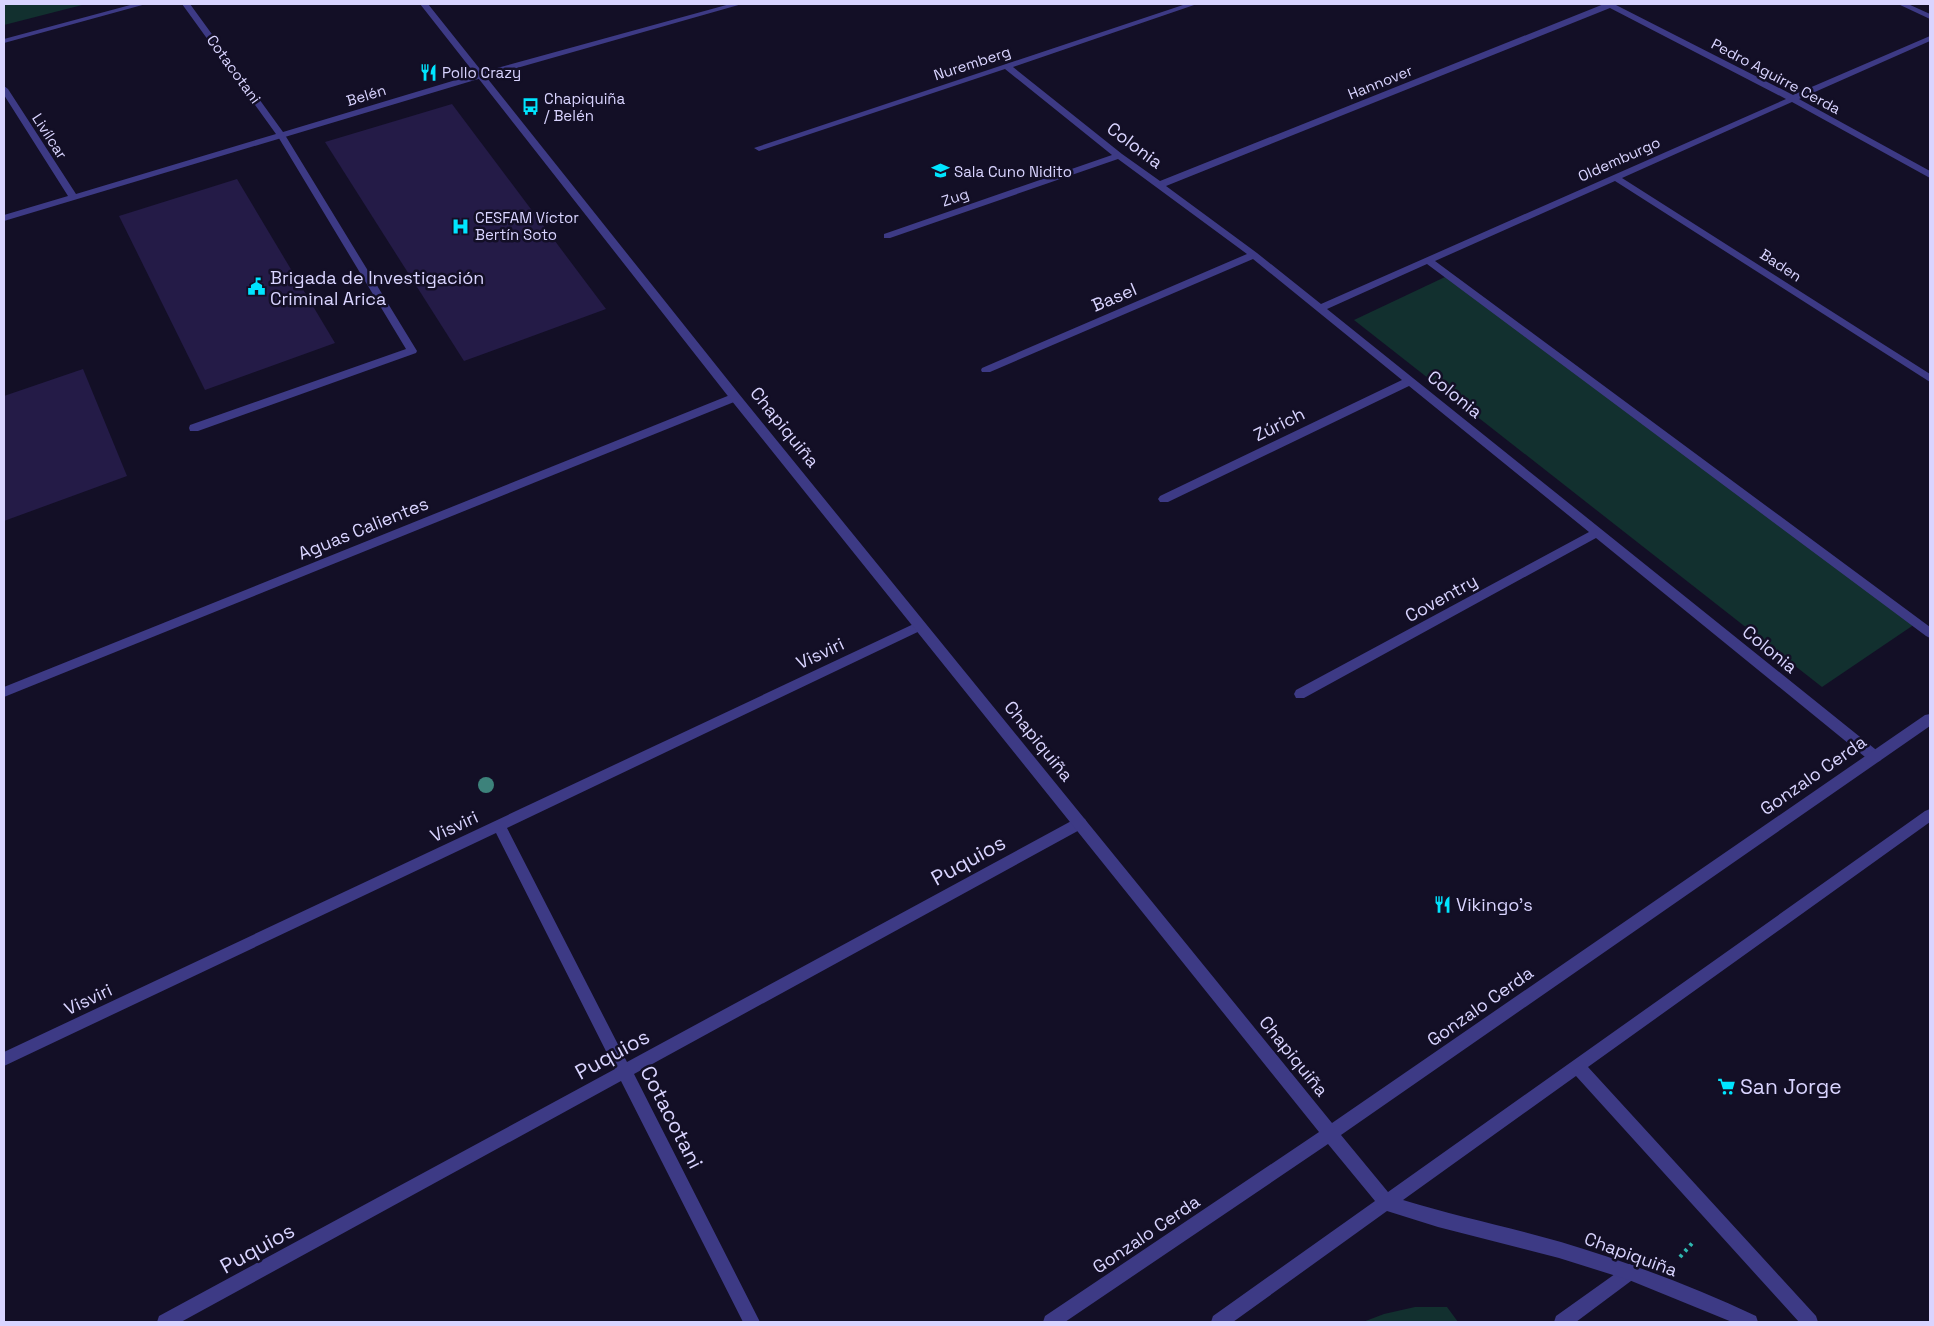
<svg xmlns="http://www.w3.org/2000/svg" width="1934" height="1326" font-family="'Space Grotesk',sans-serif">
	<rect width="100%" height="100%" fill="#130f26"/>
	<!-- green -->
	<g fill="#12302f">
		<path d="M4 4H86L4 25Z"/>
		<path d="M1445 277 1918 622 1822 687 1354 320Z"/>
		<path d="M1415 1307H1447L1458 1322H1363L1384 1314Z"/>
	</g>
	<!-- building -->
	<g fill="#241b47">
		<path d="M452 104 606 309 464 361 325 142Z"/>
		<path d="M237 179 335 343 205 390 119 216Z"/>
		<path d="M83 369 127 476 4 521V396Z"/>
	</g>
	<g fill="none" stroke-linecap="round" stroke-linejoin="round">
		<!-- path -->
		<path stroke="#2fb8b0" stroke-width="4" stroke-dasharray="3 4.5" stroke-linecap="butt" d="M1680 1257 1694 1241"/>
		<!-- service -->
		<path fill="#3d3a85" fill-rule="evenodd" d="M281 132 285 135 417 351 416 353 198 431H190L189 428 190 425 406 349 277 135Z"/>
		<!-- minor -->
		<g fill="#3d3a85" fill-rule="evenodd">
			<path d="M134 4H146L4 43V39Z"/>
			<path d="M182 4H190L283 132 479 73 730 4H742L485 77 4 221V215L68 196 4 95V86L8 89 76 194 276 134Z"/>
			<path d="M1186 4H1197L1013 67 1122 154 1160 181 1604 4H1614L1793 95 1930 36V41L1799 99 1930 171V178L1792 102 1622 178 1930 374V382L1615 181 1435 261 1930 627V638L1926 636 1427 264 1327 309 1880 753 1882 757 1880 761 1875 762 1870 761 1596 538 1304 698H1296L1294 694 1296 690 1589 532 1409 386 1168 502H1160L1158 499 1160 496 1402 380 1253 259 990 372H982L981 370 982 368 1247 254 1118 159 890 238H884V234L1112 155 1005 69 759 151 754 148ZM1610 8 1786 99 1321 304 1257 253 1166 186Z"/>
			<path d="M1898 4H1908L1930 14V19Z"/>
			<path d="M735 393 740 397 739 400 4 697V687Z"/>
			<path d="M920 621 924 623 926 626 924 629 507 828 627 1062 1075 819 1080 817 1085 819 1087 823 1085 827 634 1074 760 1322H743L621 1081 181 1322H157L159 1316 615 1069 496 833 4 1066V1052Z"/>
			<path d="M1629 1264 1635 1266 1637 1272 1635 1278 1576 1322H1554L1556 1316Z"/>
		</g>
		<!-- tertiary -->
		<path fill="#3d3a85" fill-rule="evenodd" d="M420 4H428L739 394 1332 1123 1925 715 1930 714V726L1341 1135 1388 1192 1925 811 1930 809V822L1588 1067 1816 1316 1818 1322H1799L1576 1076 1403 1200C1455 1216 1509 1227 1561 1242 1627 1262 1693 1286 1756 1316L1758 1322H1732L1629 1280 1559 1258 1438 1227 1387 1211 1233 1322H1211L1213 1316 1375 1201 1328 1144 1065 1322H1043L1045 1316 1319 1132 731 400Z"/>
	</g>
	<!-- trees -->
	<circle fill="#3d827b" cx="486" cy="785" r="8"/>
	<!-- icons -->
	<defs>
		<symbol id="restaurant-bare" viewBox="-9 -9 18 18"><path d="M-5-6h1v4h1v-4h1v4h1v-4h1v5L-1.5 .5V6h-2V.5L-5-1ZM5-6V6H3V1.5H1.5Q1.5-4 5-6Z" fill="#00e5ff" stroke="#130f26" stroke-width="2.5" paint-order="stroke"/></symbol>
		<symbol id="bus-bare" viewBox="-9 -9 18 18"><path d="M-5-6H5V4H4V6H2V4H-2V6H-4V4H-5ZM-3.5-4V0h7V-4ZM-3.5 1.2v1.5H-2V1.2ZM2 1.2v1.5H3.5V1.2Z" fill="#00e5ff" stroke="#130f26" stroke-width="2.5" paint-order="stroke"/></symbol>
		<symbol id="school-bare" viewBox="-9 -9 18 18"><path d="M0-5L7-2L0 1L-7-2ZM-4 1L0 2.5L4 1V4Q0 6-4 4Z" fill="#00e5ff" stroke="#130f26" stroke-width="2.5" paint-order="stroke"/></symbol>
		<symbol id="hospital-bare" viewBox="-9 -9 18 18"><path d="M-5-5h3v3.5h4V-5h3V5h-3V1.5h-4V5h-3Z" fill="#00e5ff" stroke="#130f26" stroke-width="2.5" paint-order="stroke"/></symbol>
		<symbol id="civic-bare" viewBox="-9 -9 18 18"><path d="M-.6-6.5H3V-4.5H.6V-3L4-1V1h2V6H-6V1h2V-1L-.6-3ZM-1.2 2.5V6h2.4V2.5Z" fill="#00e5ff" stroke="#130f26" stroke-width="2.5" paint-order="stroke"/></symbol>
		<symbol id="supermarket-bare" viewBox="-9 -9 18 18"><path d="M-6-5.5h2.5l.6 2H6L4.5 2H-2.5L-4.4-4H-6ZM-1.5 3.2a1.3 1.3 0 1 0 .1 0ZM3 3.2a1.3 1.3 0 1 0 .1 0Z" fill="#00e5ff" stroke="#130f26" stroke-width="2.5" paint-order="stroke"/></symbol>
	</defs>
	<g fill-rule="evenodd">
		<use href="#restaurant-bare" x="416" y="60" width="25" height="25"/>
		<use href="#bus-bare" x="518" y="94" width="25" height="25"/>
		<use href="#school-bare" x="928" y="158" width="25" height="25"/>
		<use href="#hospital-bare" x="448" y="214" width="25" height="25"/>
		<use href="#civic-bare" x="244" y="274" width="25" height="25"/>
		<use href="#restaurant-bare" x="1430" y="892" width="25" height="25"/>
		<use href="#supermarket-bare" x="1714" y="1074" width="25" height="25"/>
	</g>
	<g text-anchor="middle" dominant-baseline="central" stroke-width="5" stroke-linejoin="round" paint-order="stroke">
		<!-- far-street labels -->
		<g font-size="15" fill="#d9d4ff" stroke="#130f26">
			<text transform="translate(972 63) rotate(-18)">Nuremberg</text>
			<text transform="translate(234 69) rotate(54)">Cotacotani</text>
			<text transform="translate(1776 76) rotate(28)">Pedro Aguirre Cerda</text>
			<text transform="translate(1380 82) rotate(-22)">Hannover</text>
			<text transform="translate(366 95) rotate(-17)">Belén</text>
			<text transform="translate(50 136) rotate(57)">Livílcar</text>
			<text transform="translate(1619 159) rotate(-24)">Oldemburgo</text>
			<text transform="translate(955 197) rotate(-19)">Zug</text>
			<text transform="translate(1781 265) rotate(33)">Baden</text>
		</g>
		<!-- far-poi labels -->
		<g font-size="15" fill="#d9d4ff" stroke="#130f26" text-anchor="start">
			<text x="442" y="72">Pollo Crazy</text>
			<text x="544" y="98">Chapiquiña<tspan x="544" dy="17">/ Belén</tspan></text>
			<text x="954" y="171">Sala Cuno Nidito</text>
			<text x="475" y="217">CESFAM Víctor<tspan x="475" dy="17">Bertín Soto</tspan></text>
		</g>
		<!-- street labels -->
		<g font-size="18" fill="#d9d4ff" stroke="#130f26">
			<text transform="translate(1135 145) rotate(37)">Colonia</text>
			<text transform="translate(1114 297) rotate(-23)">Basel</text>
			<text transform="translate(1455 394) rotate(39)">Colonia</text>
			<text transform="translate(1279 424) rotate(-26)">Zúrich</text>
			<text transform="translate(785 427) rotate(51)">Chapiquiña</text>
			<text transform="translate(363 528) rotate(-22)">Aguas Calientes</text>
			<text transform="translate(1441 598) rotate(-29)">Coventry</text>
			<text transform="translate(1770 649) rotate(39)">Colonia</text>
			<text transform="translate(820 653) rotate(-25)">Visviri</text>
			<text transform="translate(1039 741) rotate(51)">Chapiquiña</text>
			<text transform="translate(1813 775) rotate(-35)">Gonzalo Cerda</text>
			<text transform="translate(454 826) rotate(-25)">Visviri</text>
			<text transform="translate(88 999) rotate(-25)">Visviri</text>
			<text transform="translate(1480 1006) rotate(-35)">Gonzalo Cerda</text>
			<text transform="translate(1294 1056) rotate(51)">Chapiquiña</text>
			<text transform="translate(1146 1234) rotate(-34)">Gonzalo Cerda</text>
			<text transform="translate(1631 1254) rotate(20)">Chapiquiña</text>
		</g>
		<!-- poi labels -->
		<g font-size="18" fill="#d9d4ff" stroke="#130f26" text-anchor="start">
			<text x="270" y="277">Brigada de Investigación<tspan x="270" dy="21">Criminal Arica</tspan></text>
			<text x="1456" y="904">Vikingo's</text>
		</g>
		<!-- near-street labels -->
		<g font-size="21" fill="#d9d4ff" stroke="#130f26">
			<text transform="translate(968 860) rotate(-29)">Puquios</text>
			<text transform="translate(612 1054) rotate(-29)">Puquios</text>
			<text transform="translate(672 1117) rotate(63)">Cotacotani</text>
			<text transform="translate(257 1248) rotate(-29)">Puquios</text>
		</g>
		<!-- near-poi labels -->
		<g font-size="21" fill="#d9d4ff" stroke="#130f26" text-anchor="start">
			<text x="1740" y="1086">San Jorge</text>
		</g>
	</g>
	<!-- border -->
	<rect width="1934" height="1326" fill="none" stroke="#d9d4ff" stroke-width="10"/>
</svg>
